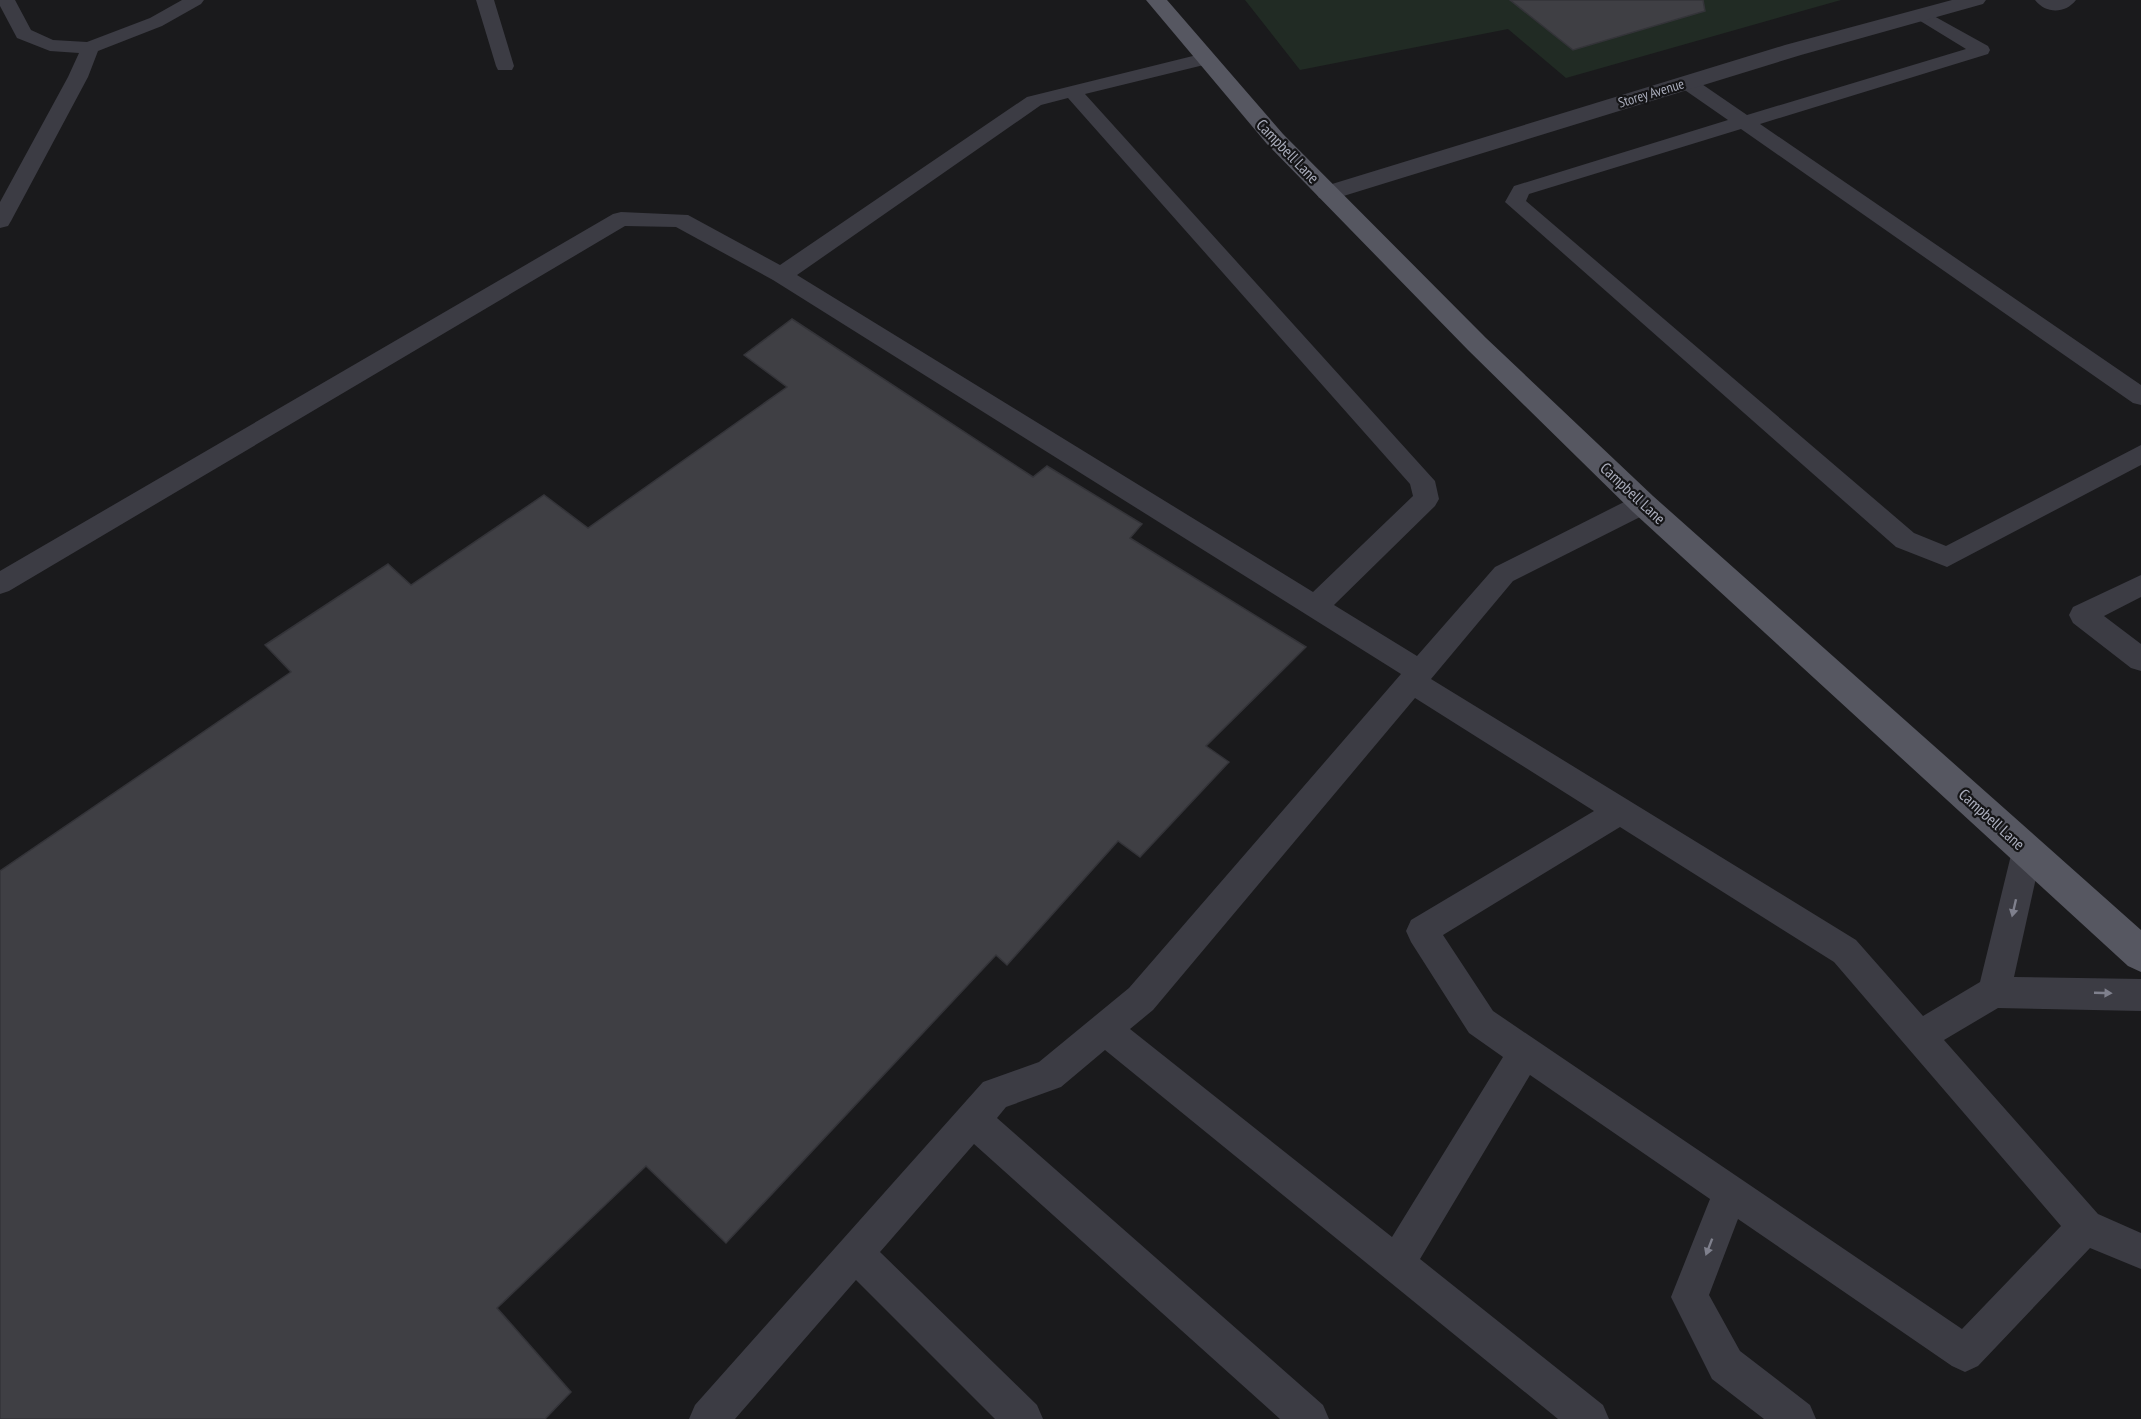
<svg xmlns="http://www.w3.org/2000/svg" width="2141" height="1419" viewBox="0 0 2141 1419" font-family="'PT Sans Narrow',sans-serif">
<rect width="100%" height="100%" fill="#1a1a1c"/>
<path fill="#212b24" d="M1245,0H1841L1566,78L1508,29L1300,70Z"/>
<path fill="#3f3f44" stroke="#343439" stroke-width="1.5" d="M1510,0H1703L1705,11L1573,50Z
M792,319L1033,477L1047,466L1142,524L1130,538L1306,647L1206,746L1229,762L1140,857L1118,841L1007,965L996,955L726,1243L646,1166L497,1308L571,1392L545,1419H0V871L291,672L265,645L388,564L411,585L544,495L588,528L787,387L744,355Z"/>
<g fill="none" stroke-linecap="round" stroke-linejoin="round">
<path fill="#3c3c44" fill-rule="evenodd" d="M0,0H15L31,30L53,40L87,42L150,18L182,0H204L201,4L162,26L98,51L88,77L11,221L8,226L0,228V202L68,77L79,53L50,51L17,38L0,6Z
M476,0H494L514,66L512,70H498L496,66Z
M2035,0H2076C2065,14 2046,14 2035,0Z
M1923,10L1988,46L1990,50L1988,54L1760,124L2141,385V405L2133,403L1741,129L1529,194L1526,201L1914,533L1946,546L2141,445V465L1947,567L1896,547L1505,202L1514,186L1728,120L1679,86L1676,82L1679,78H1693L1747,115L1966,49L1917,19L1914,15L1917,11Z
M1205,53L1212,55L1214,59L1212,63L1085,94L1435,481L1439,499L1435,506L1334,605L1417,656L1495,567L1634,497L1643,494L1652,497L1656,504L1652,511L1513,581L1431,679L1856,940L1923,1016L1980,982L2012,851L2016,841L2027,837L2038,841L2042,851L2014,977L2141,979V1011L1998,1008L1944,1040L2098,1214L2141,1233V1269L2090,1248L1978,1366L1965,1372L1952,1366L1738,1219L1709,1295L1740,1351L1810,1405L1816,1419H1764L1712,1379L1671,1297L1710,1199L1530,1075L1420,1259L1603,1405L1609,1419H1558L1105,1050L1061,1087L1006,1107L997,1118L1323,1405L1329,1419H1280L974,1144L880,1252L1037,1405L1043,1419H995L856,1280L735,1419H689L695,1405L983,1082L1039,1062L1129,988L1401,674L773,280L676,227L625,226L9,591L0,594V571L613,214L621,212L688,215L780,265L1027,97ZM1068,98L1410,484L1413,496L1313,592L797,275L1041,105ZM1415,698L1594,811L1411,920L1406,931L1411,942L1469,1033L1503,1057L1392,1237L1130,1029L1153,1010ZM1620,827L1834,962L2061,1226L1962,1329L1493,1011L1443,935Z
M2141,575V597L2104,616L2141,644V671L2131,668L2073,623L2069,615L2073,607Z"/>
<path fill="#3c3c44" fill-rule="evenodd" d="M1952,0H1986L1983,4L1801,55L1337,198L1328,200L1319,198L1316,193L1319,188L1785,45Z"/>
<path fill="#565761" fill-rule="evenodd" d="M1146,0H1167L1283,134L1486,338L1653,496L2141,930V972L2128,966L1633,512L1468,350L1267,144Z"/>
</g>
<defs><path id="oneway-solid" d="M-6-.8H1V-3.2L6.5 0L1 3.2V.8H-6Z" transform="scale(1.5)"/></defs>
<g fill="#7f808d">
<use href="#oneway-solid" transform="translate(2014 908) rotate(103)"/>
<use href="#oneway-solid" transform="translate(2103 993) rotate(2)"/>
<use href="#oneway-solid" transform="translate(1709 1247) rotate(111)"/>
</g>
<g text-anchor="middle" stroke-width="4.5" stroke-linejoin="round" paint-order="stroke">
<g font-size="14" fill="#abaebd" stroke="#151517">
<text transform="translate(1651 93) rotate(-17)" y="5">Storey Avenue</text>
</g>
<g font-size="16" fill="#abaebd" stroke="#151517">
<text transform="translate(1288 151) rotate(46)" y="6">Campbell Lane</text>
<text transform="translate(1633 493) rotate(43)" y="6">Campbell Lane</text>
<text transform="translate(1992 819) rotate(42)" y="6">Campbell Lane</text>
</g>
</g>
</svg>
